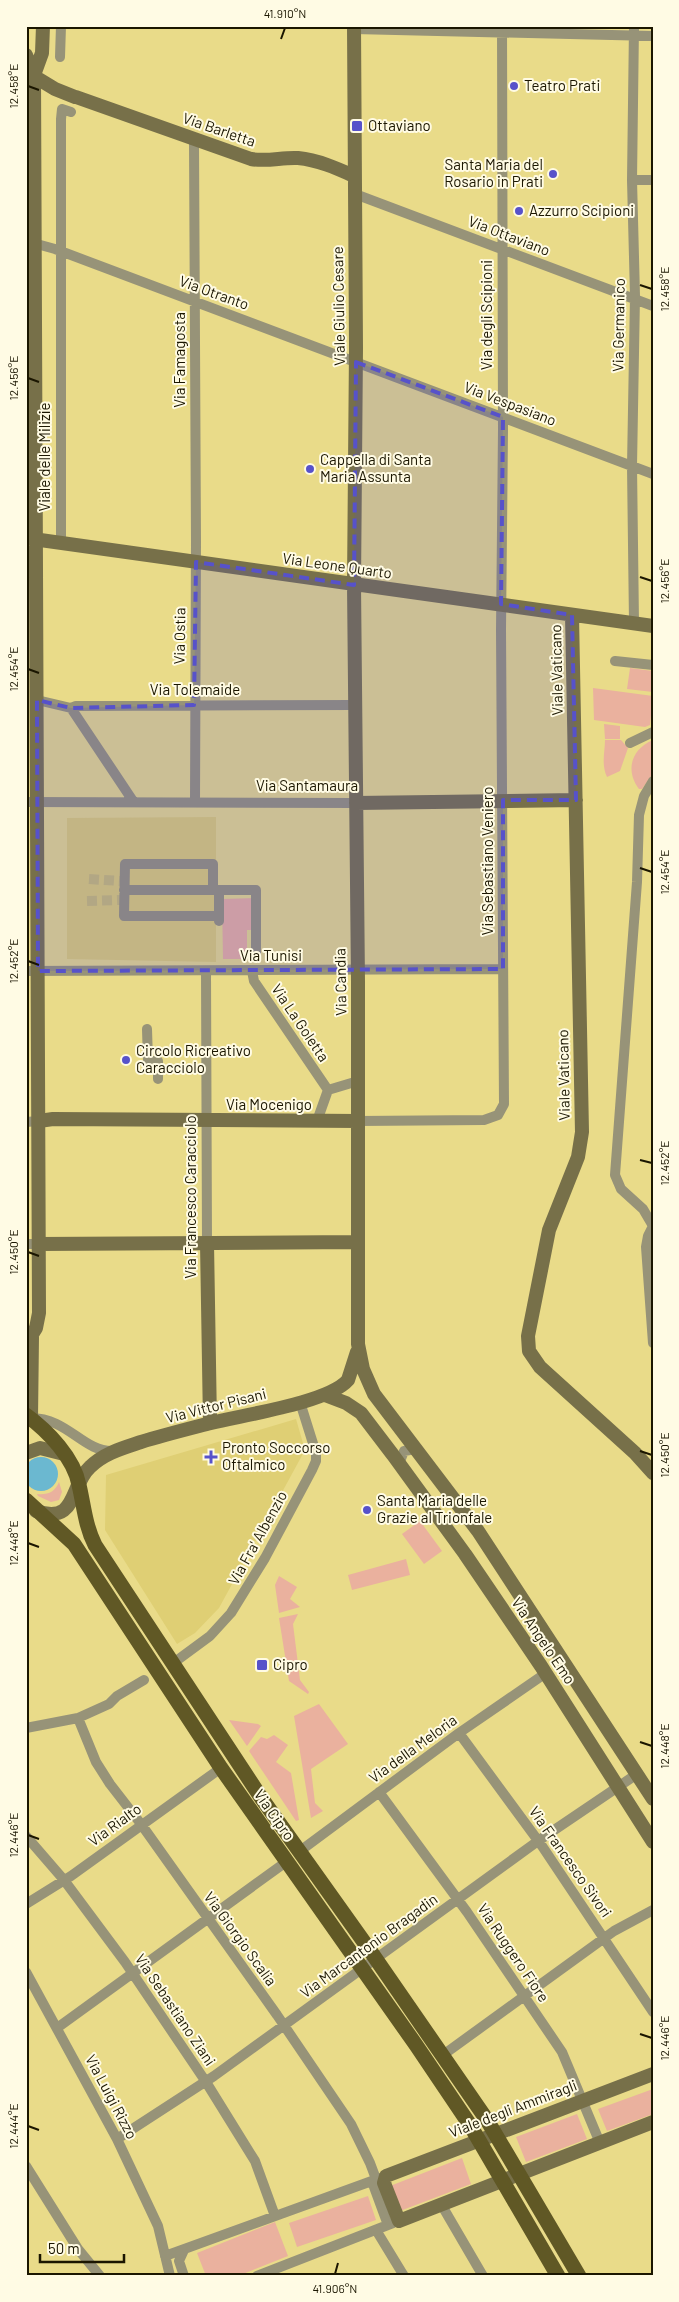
<svg xmlns="http://www.w3.org/2000/svg" width="679" height="2302" viewBox="0 0 679 2302" font-family="Barlow,sans-serif">
<rect width="100%" height="100%" fill="#e9db89"/>
<path fill="#dfcf74" d="M216,817V962L67,959V818Z
M296,1419L305,1450L219,1608L195,1633L177,1644L105,1530L106,1475Z"/>
<path fill="#eab19e" d="M630,668L653,671V692L627,689Z
M593,688L653,696L650,725L645,727L594,720Z
M604,724L620,726V739H605Z
M605,740H621L628,748L620,771L607,777C601,765 605,751 605,740Z
M653,740V773L642,789H639C625,771 631,749 653,740Z
M256,898V930H247V959H223L222,899Z
M59,1482L62,1492L59,1500L51,1502L38,1496L37,1494C48,1495 55,1492 59,1482Z
M420,1521L442,1551L424,1564L402,1534Z
M406,1559L410,1575L352,1590L348,1575Z
M279,1576L297,1587L290,1599L300,1607L279,1613L275,1585Z
M298,1614L293,1624L300,1680L309,1692L308,1694L289,1681L279,1618Z
M319,1704L348,1744L311,1769L315,1803L323,1811L311,1818L294,1716Z
M229,1720L258,1724L261,1726L247,1746Z
M274,1735L288,1745L276,1762L291,1773L299,1820L296,1821L249,1751L261,1737L267,1739Z
M653,2089V2114L607,2131L598,2109Z
M577,2114L587,2139L526,2162L516,2137Z
M462,2158L471,2184L400,2211L390,2186Z
M368,2196L376,2220L297,2247L289,2223Z
M275,2222L288,2256L238,2276H206L197,2253Z"/>
<path fill="#6bb8d0" d="M24 1474a17 17 0 1 1 34 0a17 17 0 1 1-34 0Z"/>
<g fill="none" stroke-linecap="round" stroke-linejoin="round">
<path stroke="#cabd74" stroke-width="10" stroke-dasharray="10 5" stroke-linecap="butt" d="M89,879L120,881
M87,901L120,900"/>
<path stroke="#979378" stroke-width="10" d="M354,29L653,36
M60,57L61,26
M194,143L196,541L195,801
M632,180H653
M355,194L653,306
M26,241L55,249L653,474
M61,543V119L62,109L71,112
M634,623L632,466L635,296L632,180L634,26
M615,661L653,665
M37,700L71,708L76,706L355,705
M71,708L133,801
M630,743L653,732
M653,781L644,796L639,815L637,882L615,1175L621,1189L643,1209L653,1226
M26,802L356,803
M124,890H256V953
M213,890V864H125L124,916H219
M219,921V890
M26,971L503,969
M206,971L207,1243
M252,971L254,981L328,1090
M147,1029L148,1061H158V1079
M328,1090L358,1081
M317,1121L328,1090
M358,1121L484,1120L498,1115L504,1104L501,630L503,430L502,26
M26,1122L39,1121
M653,1226L648,1236L646,1247L653,1343
M26,1244H39
M31,1418C68,1418 83,1452 113,1451
M399,1464L404,1451L416,1449
M172,1664L210,1636L231,1613L265,1558L312,1470L316,1461V1453L300,1402
M78,1718L96,1762L110,1784L141,1824L277,2015L351,2124L370,2163L376,2179L374,2187L388,2225
M26,1728L78,1718L109,1704L117,1696L144,1680
M459,1733L542,1846L653,2012
M379,1792L467,1912L562,2052L600,2143
M26,1836L64,1880L125,1962L206,2082L255,2161L275,2216
M300,1851L459,1733L546,1673
M26,1904L71,1876L221,1768
M26,1972L117,2139L158,2226L170,2276
M57,2028L286,1862
M443,2055L614,1931L653,1910
M117,2139L214,2076L538,1841L637,1774
M26,2166L78,2249L100,2276
M441,2204L483,2276
M376,2230L404,2276
M184,2250L179,2261L184,2276
M165,2256L380,2178
M257,2276L393,2223"/>
<path stroke="#777049" stroke-width="14" d="M354,26L356,348L354,585L358,981V1344L363,1369L374,1394L478,1531L653,1799
M26,55L34,75
M27,72L55,89L75,97
M76,97L251,159C268,162 282,157 298,158C318,160 336,168 354,176
M26,538L653,626
M572,615L582,1132L578,1157L549,1230L528,1336L529,1351L540,1367L635,1453L653,1473
M356,803L576,800
M39,1121L53,1119L358,1121
M207,1243L210,1423
M39,1244L357,1242
M26,1344L36,1328L39,1313L34,75L42,53L43,26
M325,1395L346,1403L361,1413L393,1455L465,1554L541,1666L653,1842
M31,1418L32,1337
M26,1453L40,1448L64,1454
M36,1511C78,1525 69,1486 90,1467C104,1453 123,1448 141,1442C164,1435 188,1429 211,1423C242,1415 328,1403 348,1380L357,1352
M653,2074L386,2176L384,2183L399,2221L653,2122"/>
<path stroke="#605825" stroke-width="15" d="M26,1415C48,1431 74,1458 79,1485C84,1506 85,1525 95,1545L260,1796L369,1949L487,2120L579,2276
M26,1500L74,1544L221,1768L416,2045L470,2125L558,2276"/>
</g>
<path fill="#5752ca" fill-opacity="0.2" stroke="#5752ca" stroke-width="4" stroke-dasharray="10 6" stroke-linejoin="round" d="M356,362L503,417L501,604L572,615L576,800H503V969L38,971L37,700L71,708L194,705L196,562L354,585Z"/>
<path fill="none" stroke="#1b1600" stroke-width="2" d="M281,39L285,28M28,86L39,90M640,285L652,289M28,378L39,382M640,577L652,581M28,669L39,673M640,868L652,872M28,961L39,965M640,1160L652,1163M28,1252L39,1256M640,1451L652,1455M28,1543L39,1547M640,1742L652,1746M28,1835L39,1839M640,2034L652,2038M28,2126L39,2130M335,2274L338,2263"/>
<g fill="#5752ca" stroke="#fffbe4" stroke-width="2">
<circle cx="514" cy="86" r="5"/>
<rect x="351" y="120" width="12" height="12" rx="2.5"/>
<circle cx="553" cy="174" r="5"/>
<circle cx="519" cy="211" r="5"/>
<circle cx="310" cy="469" r="5"/>
<circle cx="126" cy="1060" r="5"/>
<path d="M208.5 1449.5h5v5h5v5h-5v5h-5v-5h-5v-5h5z"/>
<circle cx="367" cy="1510" r="5"/>
<rect x="256" y="1659" width="12" height="12" rx="2.5"/>
</g>
<g text-anchor="middle" stroke-width="4" stroke-linejoin="round" paint-order="stroke">
<g font-size="15" fill="#1b1600" stroke="#fffbe4" text-anchor="start">
<text x="524" y="91">Teatro Prati</text>
<text x="368" y="131">Ottaviano</text>
<text x="543" y="170" text-anchor="end">Santa Maria del<tspan x="543" dy="17">Rosario in Prati</tspan></text>
<text x="529" y="216">Azzurro Scipioni</text>
<text x="320" y="465">Cappella di Santa<tspan x="320" dy="17">Maria Assunta</tspan></text>
<text x="136" y="1056">Circolo Ricreativo<tspan x="136" dy="17">Caracciolo</tspan></text>
<text x="222" y="1453">Pronto Soccorso<tspan x="222" dy="17">Oftalmico</tspan></text>
<text x="377" y="1506">Santa Maria delle<tspan x="377" dy="17">Grazie al Trionfale</tspan></text>
<text x="273" y="1670">Cipro</text>
</g>
<g font-size="15" fill="#1b1600" stroke="#fffbe4">
<text transform="translate(219 130) rotate(19)" y="5">Via Barletta</text>
<text transform="translate(509 236) rotate(21)" y="5">Via Ottaviano</text>
<text transform="translate(214 293) rotate(20)" y="5">Via Otranto</text>
<text transform="translate(339 306) rotate(-91)" y="5">Viale Giulio Cesare</text>
<text transform="translate(487 315) rotate(-90)" y="5">Via degli Scipioni</text>
<text transform="translate(619 325) rotate(-89)" y="5">Via Germanico</text>
<text transform="translate(180 360) rotate(-90)" y="5">Via Famagosta</text>
<text transform="translate(510 404) rotate(21)" y="5">Via Vespasiano</text>
<text transform="translate(45 457) rotate(-90)" y="5">Viale delle Milizie</text>
<text transform="translate(337 566) rotate(8)" y="5">Via Leone Quarto</text>
<text transform="translate(180 636) rotate(-89)" y="5">Via Ostia</text>
<text transform="translate(557 670) rotate(-91)" y="5">Viale Vaticano</text>
<text x="195" y="695">Via Tolemaide</text>
<text x="307" y="791">Via Santamaura</text>
<text transform="translate(488 861) rotate(-90)" y="5">Via Sebastiano Veniero</text>
<text x="271" y="961">Via Tunisi</text>
<text transform="translate(341 982) rotate(-91)" y="5">Via Candia</text>
<text transform="translate(300 1023) rotate(56)" y="5">Via La Goletta</text>
<text transform="translate(564 1075) rotate(-91)" y="5">Viale Vaticano</text>
<text x="269" y="1110">Via Mocenigo</text>
<text transform="translate(191 1197) rotate(-90)" y="5">Via Francesco Caracciolo</text>
<text transform="translate(216 1406) rotate(-14)" y="5">Via Vittor Pisani</text>
<text transform="translate(258 1538) rotate(-61)" y="5">Via Fra' Albenzio</text>
<text transform="translate(543 1641) rotate(56)" y="5">Via Angelo Emo</text>
<text transform="translate(413 1749) rotate(-36)" y="5">Via della Meloria</text>
<text transform="translate(274 1815) rotate(55)" y="5">Via Cipro</text>
<text transform="translate(115 1825) rotate(-36)" y="5">Via Rialto</text>
<text transform="translate(570 1862) rotate(55)" y="5">Via Francesco Sivori</text>
<text transform="translate(240 1939) rotate(54)" y="5">Via Giorgio Scalia</text>
<text transform="translate(369 1946) rotate(-36)" y="5">Via Marcantonio Bragadin</text>
<text transform="translate(513 1953) rotate(56)" y="5">Via Ruggero Fiore</text>
<text transform="translate(175 2010) rotate(56)" y="5">Via Sebastiano Ziani</text>
<text transform="translate(111 2097) rotate(62)" y="5">Via Luigi Rizzo</text>
<text transform="translate(513 2109) rotate(-21)" y="5">Viale degli Ammiragli</text>
</g>
</g>
<rect width="679" height="2302" fill="none" stroke="#fffbe4" stroke-width="55"/>
<path d="M40 2254v8h84v-8" fill="none" stroke="#1b1600" stroke-width="2.5"/>
<text x="48" y="2254" font-size="15" fill="#1b1600" stroke="#fffbe4" stroke-width="4" paint-order="stroke">50 m</text>
<rect x="28" y="28" width="624" height="2246" fill="none" stroke="#1b1600" stroke-width="2"/>
<g font-size="12" text-anchor="middle" fill="#1b1600">
<text x="285" y="18">41.910°N</text>
<text transform="translate(14 86) rotate(-90)" y="4">12.458°E</text>
<text transform="translate(665 289) rotate(-90)" y="4">12.458°E</text>
<text transform="translate(14 378) rotate(-90)" y="4">12.456°E</text>
<text transform="translate(665 581) rotate(-90)" y="4">12.456°E</text>
<text transform="translate(14 669) rotate(-90)" y="4">12.454°E</text>
<text transform="translate(665 872) rotate(-90)" y="4">12.454°E</text>
<text transform="translate(14 961) rotate(-90)" y="4">12.452°E</text>
<text transform="translate(665 1163) rotate(-90)" y="4">12.452°E</text>
<text transform="translate(14 1252) rotate(-90)" y="4">12.450°E</text>
<text transform="translate(665 1455) rotate(-90)" y="4">12.450°E</text>
<text transform="translate(14 1543) rotate(-90)" y="4">12.448°E</text>
<text transform="translate(665 1746) rotate(-90)" y="4">12.448°E</text>
<text transform="translate(14 1835) rotate(-90)" y="4">12.446°E</text>
<text transform="translate(665 2038) rotate(-90)" y="4">12.446°E</text>
<text transform="translate(14 2126) rotate(-90)" y="4">12.444°E</text>
<text x="335" y="2293">41.906°N</text>
</g>
</svg>
